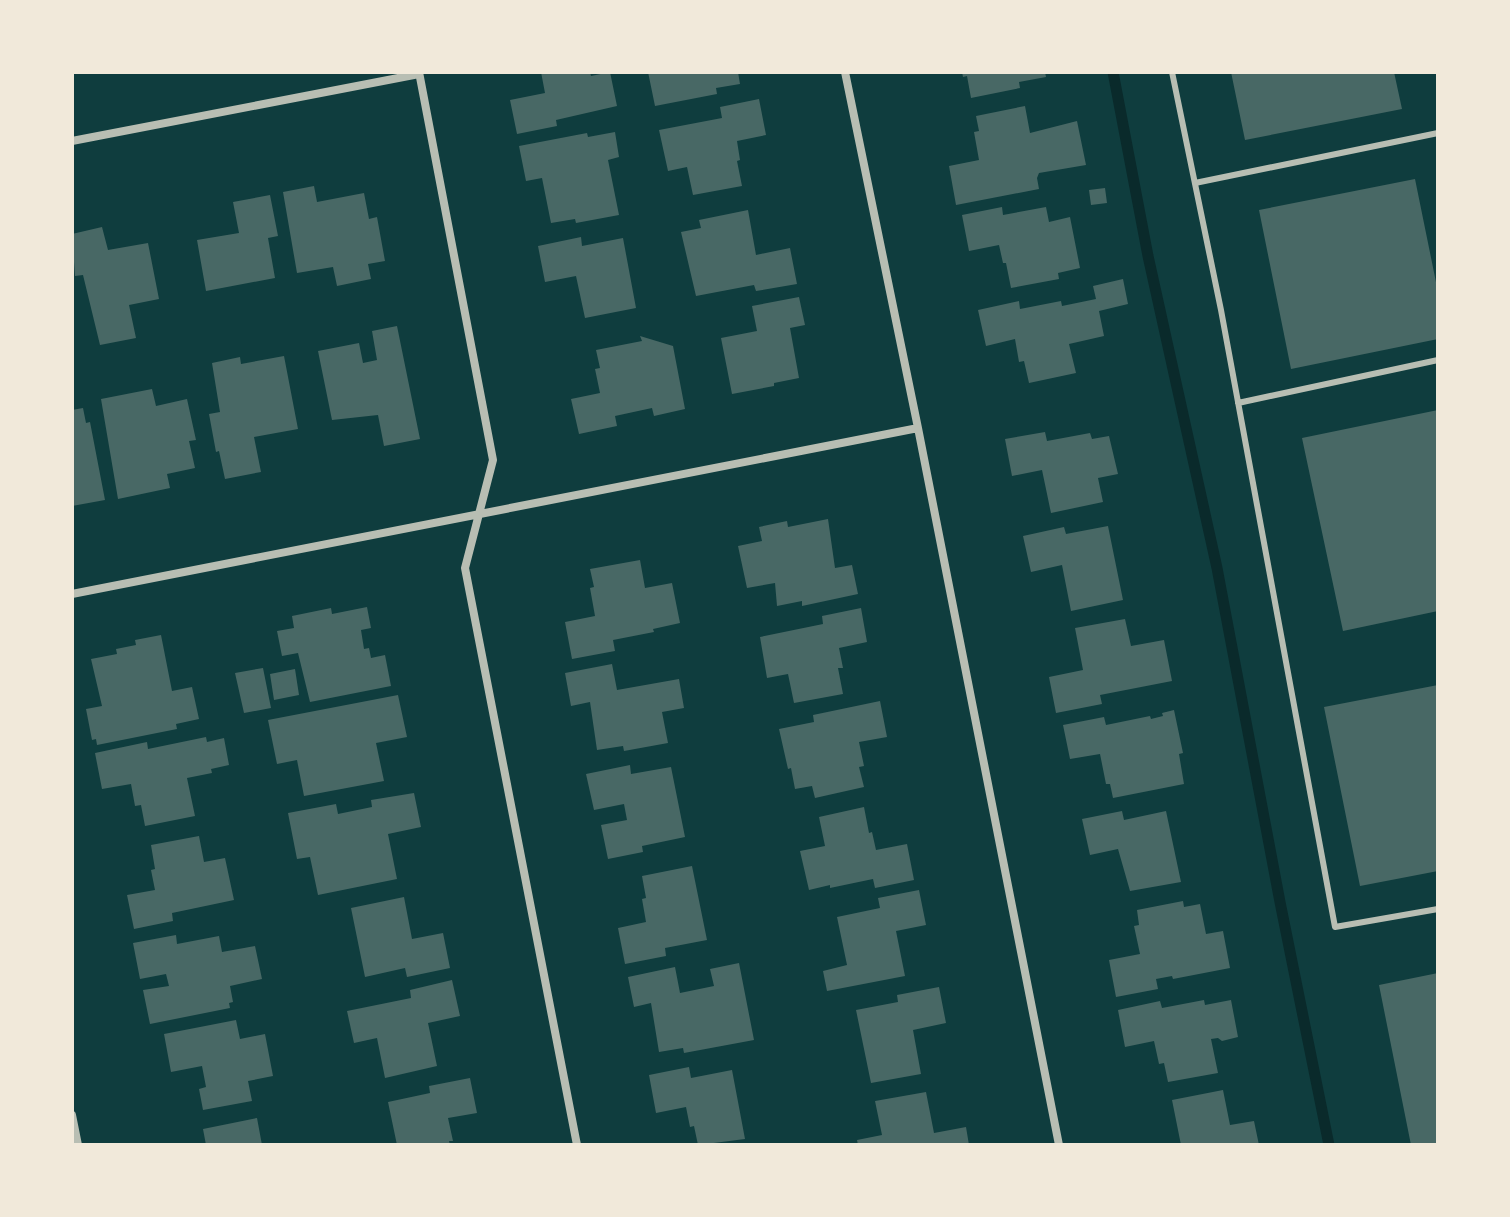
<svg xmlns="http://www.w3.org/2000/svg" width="1510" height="1217" viewBox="0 0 1510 1217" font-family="'Crimson Pro',serif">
<rect width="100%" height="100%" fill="#0f3d3e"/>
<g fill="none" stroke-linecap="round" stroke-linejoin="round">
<path stroke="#0a2a2b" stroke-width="11" d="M1113,72L1148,256L1217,568L1280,902L1329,1145"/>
</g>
<path fill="#486865" d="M541,72H590L591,76L610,72L617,106L556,120L557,126L517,134L510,100L545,93Z
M648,72H738L740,84L716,88L717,94L655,106Z
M962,72H1045L1046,77L1019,82L1020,88L971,98L967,76L963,77Z
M1231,72H1394L1402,109L1245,140Z
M759,99L766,135L737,141L740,160L737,161L742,186L693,195L687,167L668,171L659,130L722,118L720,107Z
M1025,106L1030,133L1077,121L1086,165L1039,173L1037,178L1039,189L956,205L949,166L979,160L974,132L979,131L976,116Z
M615,132L619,157L608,160L619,215L576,223L575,219L551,223L542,178L526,181L519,146L587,133L588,137Z
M1415,179L1438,292V339L1291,369L1259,210Z
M314,186L317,202L364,193L369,219L377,217L385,261L368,264L371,279L337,286L333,267L297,273L283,192Z
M1105,188L1107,203L1091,205L1089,190Z
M270,195L278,236L268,238L275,278L206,291L197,240L239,233L233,202Z
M1002,207L1003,215L1046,207L1049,222L1070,217L1080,268L1058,273L1059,279L1011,288L1006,263H1003L999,245L969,251L962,215Z
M748,210L756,255L790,248L797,284L756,291L754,285L696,296L681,232L701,228L699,220Z
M102,227L108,250L148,243L159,299L129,305L136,338L100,345L83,275L75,276L72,234Z
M581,237L582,246L623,238L636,308L585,318L576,276L545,282L538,246Z
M1123,279L1128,304L1099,311L1104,336L1069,344L1076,373L1029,383L1024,361L1019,362L1015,339L986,346L978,310L1019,301L1020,309L1061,301L1062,306L1096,299L1093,286Z
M799,297L805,325L790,328L799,378L774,383V386L732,394L721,338L757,331L752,306Z
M397,326L420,439L384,446L378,415L332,420L318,351L359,343L363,363L377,360L372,331Z
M640,336L673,346L685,409L654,416L652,408L615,416L617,426L579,434L571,399L600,393L595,369L600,368L596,350L642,341Z
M284,356L298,429L254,437L261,472L225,479L219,451L216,452L209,414L220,412L212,363L240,357L241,364Z
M152,389L156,406L187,399L196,440L189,441L195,468L167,474L170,488L118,499L101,399Z
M83,408L86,423L90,422L105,500L72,506V410Z
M1438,410V611L1343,631L1302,438Z
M1045,432L1047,441L1090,433L1092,439L1109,436L1118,474L1098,478L1103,502L1051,513L1042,470L1012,476L1005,439Z
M828,519L835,568L852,565L858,594L802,606V601L777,606L775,583L747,588L738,546L762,541L759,527L787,521L788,527Z
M1108,526L1123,600L1071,611L1062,565L1031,572L1023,536L1064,527L1066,534Z
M640,560L645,588L672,583L680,623L653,629L654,632L613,640L615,651L572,659L565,622L595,616L590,588L594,587L590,569Z
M367,607L371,628L361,630L364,649L369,648L371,658L385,655L391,686L310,702L298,653L282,656L277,631L294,628L292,616L331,608L332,614Z
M861,608L867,642L839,648L843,668H838L843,694L794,703L788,674L767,678L760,637L823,624L822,616Z
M1125,619L1131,646L1164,640L1172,681L1100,695L1102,704L1056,713L1049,677L1083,670L1075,628Z
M161,635L172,691L192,687L199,719L176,724L177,729L97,745L96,739L92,740L86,709L102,706L91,659L117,654L116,649L136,645L135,640Z
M612,664L617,690L679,679L684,708L662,712L668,743L624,751L623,746L597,750L590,702L571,706L565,673Z
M263,668L271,708L244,713L235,673Z
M295,669L299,695L274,700L270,674Z
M1438,685V871L1360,886L1324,707Z
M398,695L407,737L376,743L384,781L304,796L297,760L277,764L268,720Z
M880,701L887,737L859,742L864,766L859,767L864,787L815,798L812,786L795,789L791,768L788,769L779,729L814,722L813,715Z
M1174,710L1183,753L1179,754L1184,784L1113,798L1110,784H1106L1100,754L1070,759L1063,725L1104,717L1106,725L1150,716L1151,719L1163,716L1162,713Z
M206,737L207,742L224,738L229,765L211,769L212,773L187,778L195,816L145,826L141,805L135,806L131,784L102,789L95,753L147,742L148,749Z
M630,765L631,774L671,767L685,837L642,846L643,852L608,859L601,825L627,820L624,804L594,810L586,774Z
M414,793L421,827L388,834L397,879L318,895L310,857L297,859L288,813L336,804L338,814L372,807L371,800Z
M864,807L869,833L872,832L876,850L907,844L914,880L875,888L873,879L830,888V885L809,890L800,851L825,846L819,817Z
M1122,811L1124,820L1166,811L1181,882L1130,891L1118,849L1090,855L1082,819Z
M199,836L204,862L225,858L234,900L172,913L173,921L134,929L127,895L155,890L151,870L155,869L151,845Z
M692,866L707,940L665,948L666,956L625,964L618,928L646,922L642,899L646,898L642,876Z
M919,890L926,925L896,931L905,976L827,991L823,971L847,965L837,917L880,908L878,898Z
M404,897L412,939L443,933L450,968L407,977L405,968L365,977L351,908Z
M1183,901L1184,907L1200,904L1206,934L1223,931L1230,968L1173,979L1172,976L1156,979L1158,989L1116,997L1109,960L1140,954L1134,926L1139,925L1137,910Z
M176,935L177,944L219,936L222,952L255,946L262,979L230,986L233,1002L229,1003L230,1008L150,1024L143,990L169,986L166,974L140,979L133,943Z
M739,963L754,1040L684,1053L683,1048L659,1052L651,1003L634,1007L628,977L675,967L680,993L714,986L710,969Z
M1438,973V1145H1411L1379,985Z
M452,980L460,1016L428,1023L437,1066L385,1078L377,1038L354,1043L347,1011L411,998L410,990Z
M939,987L946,1023L913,1030L921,1074L871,1083L856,1010L898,1002L897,995Z
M1204,1000L1205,1005L1231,1000L1238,1037L1222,1041L1218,1038L1211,1039L1218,1073L1168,1082L1164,1063L1159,1064L1154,1041L1125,1047L1118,1010L1160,1001L1162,1008Z
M236,1020L240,1039L265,1034L273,1076L248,1081L252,1101L203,1110L199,1089L206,1087L202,1066L171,1072L164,1034Z
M689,1067L691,1078L732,1070L745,1139L698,1145L694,1126L690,1127L686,1107L656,1113L649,1075Z
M470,1078L477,1113L448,1118L453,1141H449L450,1145H397L388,1102L430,1093L429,1086Z
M1223,1090L1230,1125L1254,1121L1259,1145H1181L1172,1100Z
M926,1092L934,1133L966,1127L969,1145H858L857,1140L882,1135L875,1101Z
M257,1118L262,1145H206L203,1129Z"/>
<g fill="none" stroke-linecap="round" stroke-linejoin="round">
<path stroke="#b8beb3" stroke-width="6" d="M1172,72L1221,310L1335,927L1438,909
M1195,183L1438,133
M1238,403L1438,360"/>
<path stroke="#b8beb3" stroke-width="8" d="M419,72L493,460L465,568L577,1145
M845,72L918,428L1059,1145
M72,141L419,74
M72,594L918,428
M72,1115L78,1145"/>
</g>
<rect width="1510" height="1217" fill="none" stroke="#f1e9da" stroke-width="148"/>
</svg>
